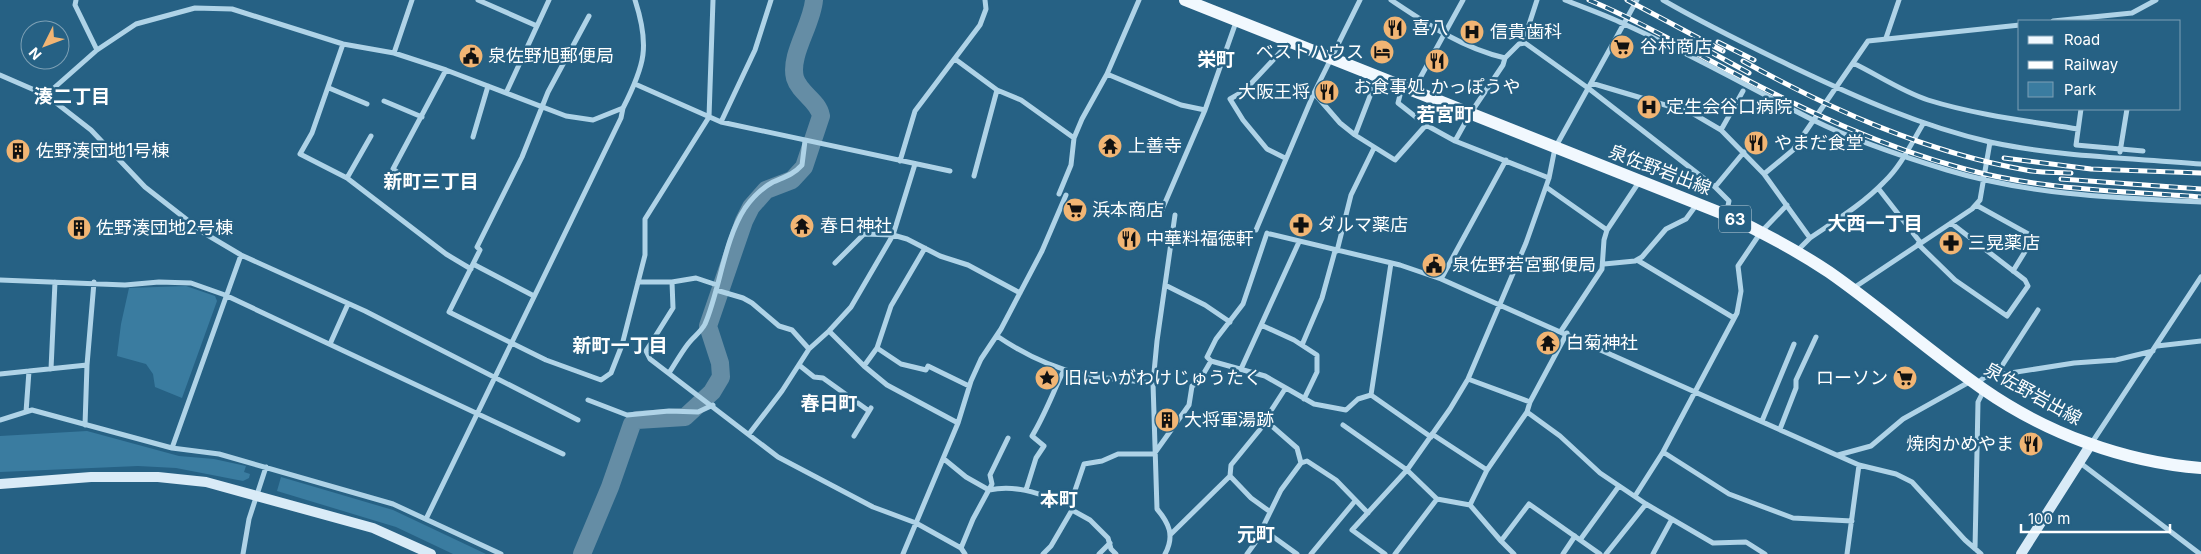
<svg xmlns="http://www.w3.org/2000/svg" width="2201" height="554" viewBox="0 0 2201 554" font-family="Inter,'Noto Sans JP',sans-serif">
<rect width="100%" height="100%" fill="#266184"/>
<path fill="#3a7ca0" d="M186,286L215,296L217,301L182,398L155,387L153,374L146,364L117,356L121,324L129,288Z
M87,431L179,456L214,459L246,466L244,472L250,474L249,478L243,481L176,468L138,466L0,472V436Z
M281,477L393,510L486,554H453L396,527L277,491Z"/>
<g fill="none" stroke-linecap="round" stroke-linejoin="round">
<path stroke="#658da5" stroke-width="18" d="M582,554L610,487L632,424L637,420L685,417L712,392L721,377L720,363L708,326L744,221L751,207L766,190L792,180L804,167L821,116C818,100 800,94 795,78C789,55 812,25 814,0"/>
<path stroke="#afd3e7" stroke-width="5" d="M76,0L75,5L97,50
M478,0L537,26
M1391,0C1427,24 1462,48 1505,58L1519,44L1525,43L1588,88L1715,187L1729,201L1726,215
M1565,0C1585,8 1605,15 1624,24C1689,53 1750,88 1813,120C1853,140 1904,157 1947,170C2030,195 2115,198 2201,202
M1663,0C1706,25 1750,46 1795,68C1858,98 1921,126 1990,142C2059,157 2131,158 2201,164
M589,16L548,92L522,157L477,247L480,250L449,312L546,360L601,380L611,373L622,345L645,255V219L709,117L713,0
M2053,21L2132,13L2156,0
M1886,38L1899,0
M1523,43L1537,0
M343,44L312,133L300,154L347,178L446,254L471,269
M394,53L412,0
M955,59L997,90L1021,100L1074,138
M1853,63C1878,75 1901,91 1928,100C1976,115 2028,121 2078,129
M1107,74L1181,105L1205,110
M0,75L46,95L91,130L145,187L204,233L241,255L365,311L578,420
M1591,83L1692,113L1721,130L1764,174L1810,238L1797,251
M635,84L721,122L950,171
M1402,87L1398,103L1426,125L1455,141L1549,178
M329,88L367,104
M1414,89L1463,0
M506,93L549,0
M1314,93L1340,123L1355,135L1395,160L1426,125
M46,95L97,50L136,24L195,8L232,9L343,44L394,53L446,70L566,116L593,120L623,108C645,65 650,46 635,0
M384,101L422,117
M2081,109L2076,145L2143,151
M721,122L755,50L771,0
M1721,130L1743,91
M1355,135L1377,78
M473,137L488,86
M1455,141L1470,114L1503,65L1505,58
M2120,152L2127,109
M1285,158L1267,149L1243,120L1230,99L1244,91L1289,43
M900,161L915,111L980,25L986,9L985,0
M1764,174L1793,150L1868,41L2020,25
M974,176L997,90
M347,178L371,136
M417,186L393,169L446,70
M1546,187L1607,230
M1715,187L1744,152
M1878,188L1920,242
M1059,194L1071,165L1074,138L1082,119L1107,74L1139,0
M1976,205L2034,237L2013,271
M1161,212L1205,110L1236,22
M1256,230L1314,93L1360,0
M1270,234L1400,265L1441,279L1859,465L1896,474L1912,482L1965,540L1981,554
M1810,238C1835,221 1863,204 1884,182C1901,166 1911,144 1923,124
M1918,244L1955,280L2007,316L2028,286L2025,280L1951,223
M1337,251L1351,195L1374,148
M1637,260L1734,318
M835,263L864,234L893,235L907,239L940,256L968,265L1020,293
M1391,263L1371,395L1431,437
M473,264L534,296
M1604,264L1635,261L1642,257L1666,229L1686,219L1697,204
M1441,279L1506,160
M0,280L125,285L159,282L191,283L225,295L563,454
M638,282H672L696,278L717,285
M672,282L673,308L646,351L650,359L778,457L873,507L916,523L961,548L965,554
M1165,285L1205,305L1230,322
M1852,289L1972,209L1980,200L1990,142
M716,290L743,298L752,303L779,326L792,330L809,349
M1261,325L1294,340L1317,355V372L1304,399
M829,331L864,366L877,348L891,306L925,248
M1561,331L1602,269L1604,240L1607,230L1639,182
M997,336C1022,353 1050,367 1080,374C1104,379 1129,380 1153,383
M330,344L348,304
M1302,345L1322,298L1335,251
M2157,346L2201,341
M877,348L901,364L926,370L928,366L969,386
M1211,361L1207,357L1216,339L1243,304L1267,233
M799,365L814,377L823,378L869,411
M864,366L887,385L958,423
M51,369L55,282
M1241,369L1299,242
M669,373C675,364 681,353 688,344C693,337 701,332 705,324C720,289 724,240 745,208C752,198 762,188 773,182C784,177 793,175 802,165L805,141
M0,374L87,365
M1996,375L2038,310
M1468,379L1530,402
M1976,384L1985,377L2074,363L2116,360L2153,351
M588,400L627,415L669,411L698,412L713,405
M26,412L29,371
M1527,412L1530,402L1567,333
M0,420L32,410L172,448L219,454L393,504L501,554
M1762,421L1794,344
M85,425L87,365L94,282
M1343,425L1407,470L1437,499L1470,505L1501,541
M1780,429L1796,388V380L1816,337
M749,434L782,391L809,349L829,331L851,307L893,235L915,164
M1432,434L1487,470L1470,505
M854,436L871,408
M2091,444L2201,277
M172,448L241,255
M1663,452L1729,494L1793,518L1852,521
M1838,455L1871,446L1903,419L1971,381
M944,459L966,477L989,490C1019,484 1042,495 1070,505
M2079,462L2200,554
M1301,463L1307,461L1336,480L1368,513
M1487,470L1527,412L1560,436L1600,473L1646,504L1713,543L1746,542L1765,554
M1230,476L1251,498L1269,511
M1026,490L1036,458L1044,446L1032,436C1045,415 1053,392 1064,370
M1635,496L1663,452L1737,313L1741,291L1738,266L1761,232L1787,205
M426,519L621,118L623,108
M1261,528L1297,554
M1170,535L1230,476L1231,465L1262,427L1265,420
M1580,540L1619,486
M961,548L973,519L992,484L990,475L1008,438
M1975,549L1978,402L1984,390
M243,554L249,519L266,467
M903,554L958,423L971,381L981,359L1001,329L1042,251L1066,195
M1043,554L1051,546L1072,510
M1099,554L1110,543
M1116,554L1111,549L1108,538L1090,520L1072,510L1070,505L1084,464L1102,461L1118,454H1154L1189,405L1192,386L1198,383L1211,361L1265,376L1314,404L1346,410L1358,399L1371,395
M1165,554C1175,536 1169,523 1157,509L1153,383L1157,341L1175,215
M1247,554L1255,543L1281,490L1301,463L1297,448L1265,420L1285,389
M1311,554L1355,501
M1385,554L1352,530L1407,470L1450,409L1468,379L1526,243L1549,178L1555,148L1637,0
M1395,554L1437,499
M1514,554L1501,541L1529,504L1600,554
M1563,554L1575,536
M1606,554L1646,504
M1653,554L1672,519
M1847,554L1859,465"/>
<path stroke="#d9ebf7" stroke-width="10" d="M0,484L91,477H158L206,482L373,528L431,554
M2021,554L2091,444"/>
<path stroke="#f1f8fe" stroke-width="12" d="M1185,0L1726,215C1762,232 1796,250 1829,272C1882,309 1930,352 1983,389C2046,433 2124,462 2201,468"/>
<defs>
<path id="rail" d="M1589,0C1637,20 1682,46 1728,70C1804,110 1882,147 1965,169C2042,190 2122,191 2201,197
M1627,0L1723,51
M1718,42L1754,60
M1709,51L1749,73
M1743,61C1832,110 1925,152 2026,170C2041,173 2056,172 2071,173
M2004,158L2091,169L2201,173
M2061,179L2201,189"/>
</defs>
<use href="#rail" stroke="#fff" stroke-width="5"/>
<use href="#rail" stroke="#266184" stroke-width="3" stroke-dasharray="9" stroke-linecap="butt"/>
</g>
<defs>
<symbol id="restaurant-disc" viewBox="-11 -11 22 22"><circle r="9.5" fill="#f1b574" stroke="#266184"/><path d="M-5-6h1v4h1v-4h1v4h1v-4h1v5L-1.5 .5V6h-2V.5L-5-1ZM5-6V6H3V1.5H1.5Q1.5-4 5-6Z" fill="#111"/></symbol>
<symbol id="hospital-disc" viewBox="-11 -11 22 22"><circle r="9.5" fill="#f1b574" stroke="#266184"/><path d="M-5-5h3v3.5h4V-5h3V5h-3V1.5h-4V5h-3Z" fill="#111"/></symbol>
<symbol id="supermarket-disc" viewBox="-11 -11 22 22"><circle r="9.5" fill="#f1b574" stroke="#266184"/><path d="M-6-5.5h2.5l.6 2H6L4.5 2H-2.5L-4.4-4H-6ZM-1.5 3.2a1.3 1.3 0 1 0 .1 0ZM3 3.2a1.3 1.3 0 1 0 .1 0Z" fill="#111"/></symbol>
<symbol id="hotel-disc" viewBox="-11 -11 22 22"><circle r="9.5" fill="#f1b574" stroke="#266184"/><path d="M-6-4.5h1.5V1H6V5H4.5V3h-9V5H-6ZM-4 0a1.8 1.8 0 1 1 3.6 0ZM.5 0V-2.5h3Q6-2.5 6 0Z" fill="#111"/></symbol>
<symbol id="civic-disc" viewBox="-11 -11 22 22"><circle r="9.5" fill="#f1b574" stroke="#266184"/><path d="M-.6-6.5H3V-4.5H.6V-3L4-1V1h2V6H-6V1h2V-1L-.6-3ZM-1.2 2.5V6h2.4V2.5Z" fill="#111"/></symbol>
<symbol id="temple-disc" viewBox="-11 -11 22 22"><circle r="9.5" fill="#f1b574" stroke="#266184"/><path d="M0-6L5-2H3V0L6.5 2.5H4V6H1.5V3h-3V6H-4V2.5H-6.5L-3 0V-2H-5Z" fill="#111"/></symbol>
<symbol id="building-disc" viewBox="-11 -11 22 22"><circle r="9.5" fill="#f1b574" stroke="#266184"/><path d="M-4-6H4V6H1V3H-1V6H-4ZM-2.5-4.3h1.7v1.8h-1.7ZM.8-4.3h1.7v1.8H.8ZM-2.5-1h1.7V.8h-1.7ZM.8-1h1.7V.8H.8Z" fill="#111"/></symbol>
<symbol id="pharmacy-disc" viewBox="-11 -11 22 22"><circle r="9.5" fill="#f1b574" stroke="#266184"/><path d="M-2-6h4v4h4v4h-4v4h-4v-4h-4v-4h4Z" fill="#111"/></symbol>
<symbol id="sight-disc" viewBox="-11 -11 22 22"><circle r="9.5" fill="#f1b574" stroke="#266184"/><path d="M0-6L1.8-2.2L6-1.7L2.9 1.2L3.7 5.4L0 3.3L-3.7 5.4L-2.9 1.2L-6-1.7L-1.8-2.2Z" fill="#111"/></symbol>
</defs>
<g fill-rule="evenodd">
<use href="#restaurant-disc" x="1381" y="14" width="28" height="28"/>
<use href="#hospital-disc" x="1458" y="18" width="28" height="28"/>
<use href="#supermarket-disc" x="1608" y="33" width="28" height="28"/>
<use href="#hotel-disc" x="1368" y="38" width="28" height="28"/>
<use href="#civic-disc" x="457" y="42" width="28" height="28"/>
<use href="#restaurant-disc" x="1423" y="47" width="28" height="28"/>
<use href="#restaurant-disc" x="1313" y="78" width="28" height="28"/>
<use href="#hospital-disc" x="1635" y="93" width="28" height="28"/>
<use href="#restaurant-disc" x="1742" y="129" width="28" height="28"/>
<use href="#temple-disc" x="1096" y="132" width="28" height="28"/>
<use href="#building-disc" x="4" y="137" width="28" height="28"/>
<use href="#supermarket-disc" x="1061" y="196" width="28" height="28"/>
<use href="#pharmacy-disc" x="1287" y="211" width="28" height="28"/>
<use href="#temple-disc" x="788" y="212" width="28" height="28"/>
<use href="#building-disc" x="65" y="214" width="28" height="28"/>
<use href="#restaurant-disc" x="1115" y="225" width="28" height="28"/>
<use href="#pharmacy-disc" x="1937" y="229" width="28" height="28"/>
<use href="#civic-disc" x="1420" y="251" width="28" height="28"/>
<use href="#temple-disc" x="1534" y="329" width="28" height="28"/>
<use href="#sight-disc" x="1033" y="364" width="28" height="28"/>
<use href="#supermarket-disc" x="1891" y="364" width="28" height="28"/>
<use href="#building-disc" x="1153" y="406" width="28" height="28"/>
<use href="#restaurant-disc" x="2017" y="430" width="28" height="28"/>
</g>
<g text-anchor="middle" stroke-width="5" stroke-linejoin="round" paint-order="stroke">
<rect fill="#266184" stroke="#bed0da" stroke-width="1" x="1719" y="205.5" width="32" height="27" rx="4"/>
<g font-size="16" font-weight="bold" fill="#fff">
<text x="1735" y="225">63</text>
</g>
<g font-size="18" fill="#fff" stroke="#266184" text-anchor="start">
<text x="1412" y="34">喜八</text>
<text x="1490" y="38">信貴歯科</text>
<text x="1640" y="53">谷村商店</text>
<text x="1364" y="58" text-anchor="end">ベストハウス</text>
<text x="488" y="62">泉佐野旭郵便局</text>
<text x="1437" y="93" text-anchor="middle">お食事処 かっぽうや</text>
<text x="1310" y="98" text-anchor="end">大阪王将</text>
<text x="1666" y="113">定生会谷口病院</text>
<text x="1774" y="149">やまだ食堂</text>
<text x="1128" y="152">上善寺</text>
<text x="36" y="157">佐野湊団地1号棟</text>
<text x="1092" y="216">浜本商店</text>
<text x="1318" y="231">ダルマ薬店</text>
<text x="820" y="232">春日神社</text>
<text x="96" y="234">佐野湊団地2号棟</text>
<text x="1146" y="245">中華料福徳軒</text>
<text x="1968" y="249">三晃薬店</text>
<text x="1452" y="271">泉佐野若宮郵便局</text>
<text x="1566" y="349">白菊神社</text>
<text x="1064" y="384">旧にいがわけじゅうたく</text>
<text x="1888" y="384" text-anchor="end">ローソン</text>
<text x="1184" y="426">大将軍湯跡</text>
<text x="2014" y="450" text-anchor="end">焼肉かめやま</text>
</g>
<g font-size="18" fill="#fff" stroke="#266184">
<text transform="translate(1660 170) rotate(21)" y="6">泉佐野岩出線</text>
<text transform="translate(2033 394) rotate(29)" y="6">泉佐野岩出線</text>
</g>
<g font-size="19" font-weight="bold" fill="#fff" stroke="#266184">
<text x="1216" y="66">栄町</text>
<text x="72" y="103">湊二丁目</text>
<text x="1445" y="121">若宮町</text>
<text x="431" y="188">新町三丁目</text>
<text x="1875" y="230">大西一丁目</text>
<text x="620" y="352">新町一丁目</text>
<text x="829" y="410">春日町</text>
<text x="1059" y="506">本町</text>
<text x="1256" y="541">元町</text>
</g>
</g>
<rect x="2018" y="20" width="162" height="90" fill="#266184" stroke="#7da0b5"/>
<rect x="2028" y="36" width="25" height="8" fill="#f1f8fe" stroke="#7da0b5"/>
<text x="2064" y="45" font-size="15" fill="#ffffff">Road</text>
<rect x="2028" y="61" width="25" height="8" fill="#ffffff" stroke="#7da0b5"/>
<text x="2064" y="70" font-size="15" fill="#ffffff">Railway</text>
<rect x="2028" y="82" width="25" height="15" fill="#3a7ca0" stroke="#7da0b5"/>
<text x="2064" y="95" font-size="15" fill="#ffffff">Park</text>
<g transform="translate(45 45) rotate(228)"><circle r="24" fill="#266184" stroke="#7da0b5"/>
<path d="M0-4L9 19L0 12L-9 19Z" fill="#f1b574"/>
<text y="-8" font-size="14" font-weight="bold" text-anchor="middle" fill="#ffffff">N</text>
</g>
<path d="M2021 524v8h149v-8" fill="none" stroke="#ffffff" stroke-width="2.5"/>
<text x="2028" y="524" font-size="15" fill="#ffffff" stroke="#266184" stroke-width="4" paint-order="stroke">100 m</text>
</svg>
